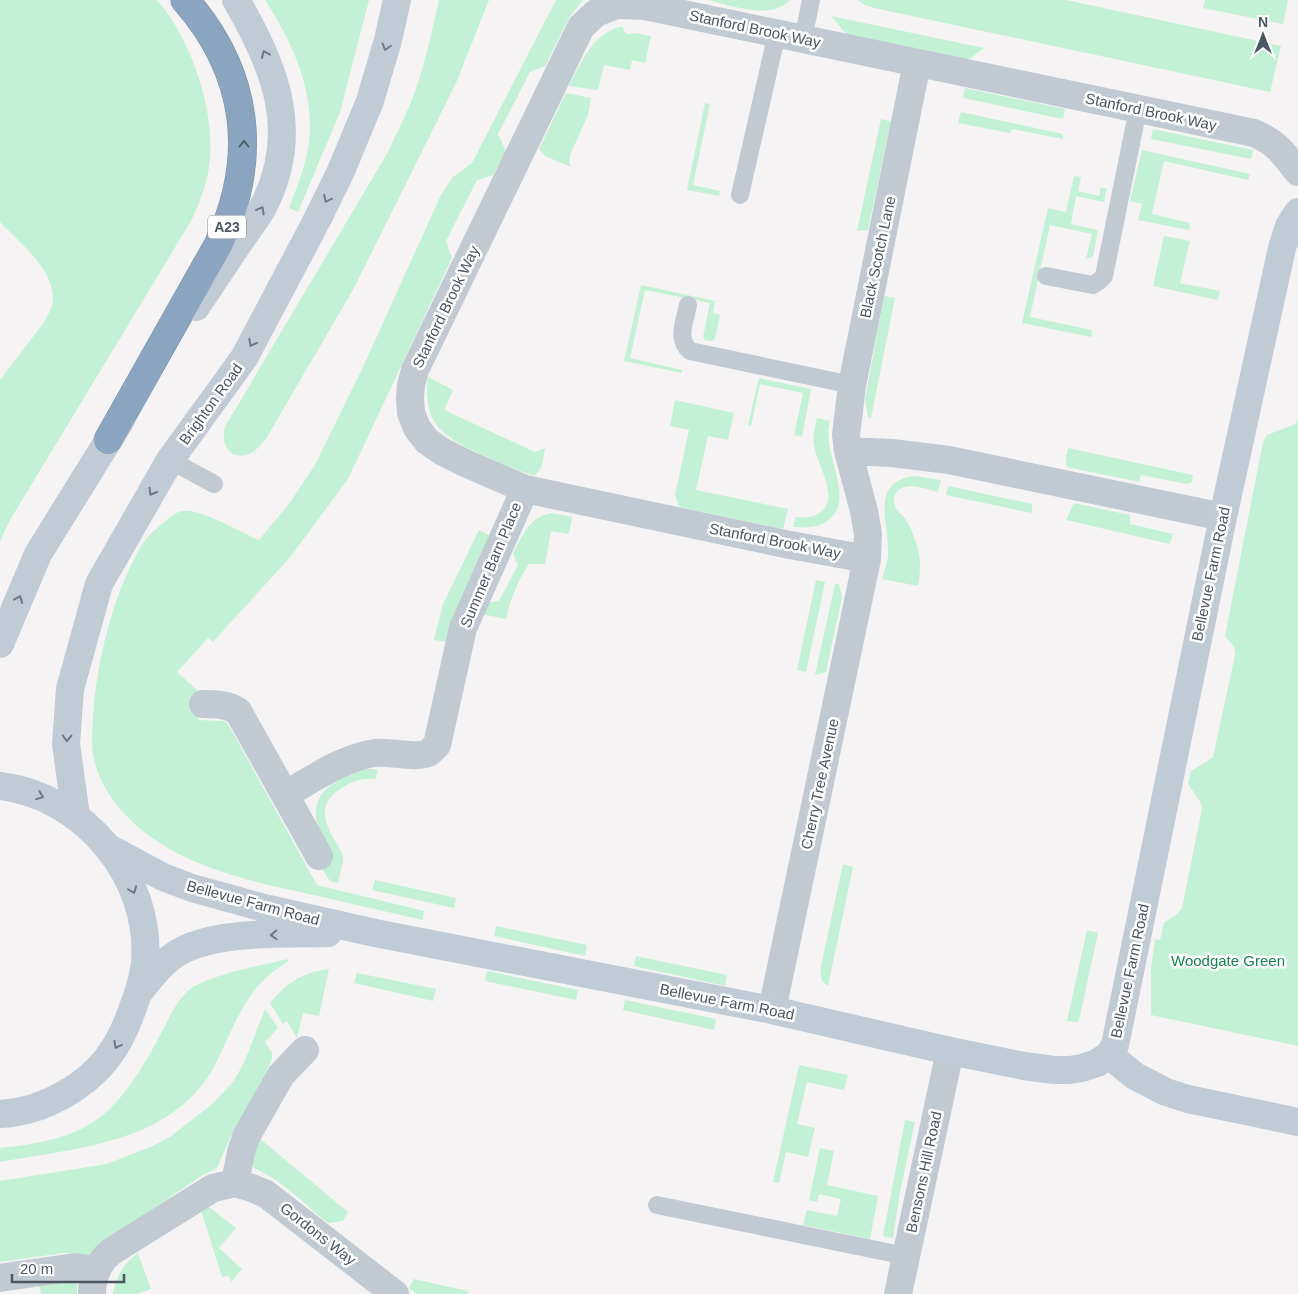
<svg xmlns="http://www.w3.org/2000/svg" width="1298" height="1294" viewBox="0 0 1298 1294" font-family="Arial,sans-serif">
<rect width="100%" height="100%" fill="#f5f3f3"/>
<path fill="#c3f1d5" d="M0,0H157C192,40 217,114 209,167C206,187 199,204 191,221L10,520L0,541V380L45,321C48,314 53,307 53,299C53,268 20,243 0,222Z
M265,0H369L340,112L298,212L289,208C295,192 302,175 306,158C320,102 295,46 265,0Z
M439,0H489L456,83L354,288L267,437C262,443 257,451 249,454C229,462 219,442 226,425L388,152C399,129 411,105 419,80C427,54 433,27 439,0Z
M556,0H583L570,16L545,66L530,72L498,134L506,151L493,175L477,180L446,241L452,258L348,479L291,556L213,642L208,638L177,672L198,691V720L223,721L228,724L317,885L424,911L423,920C385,911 347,903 309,894C251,881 192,869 144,832C121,813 100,788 94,759C91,745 92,731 93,717C97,660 112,598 140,548C146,538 154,530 163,523C169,518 174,513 182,511C200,508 240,532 259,540L289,504L315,465L363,367L441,195L452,178L472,163Z
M707,0H790C771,21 731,5 707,0Z
M858,0H1066L1281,46L1270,92L874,8L863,4Z
M1205,0H1288L1283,24L1203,8Z
M831,16L984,48L968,60L846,34Z
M622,26L626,34L636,33L651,36L645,63L632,60L630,70L604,65L598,90L569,86C582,61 592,34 622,26Z
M965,88L1065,109L1063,119L963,98Z
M566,93L591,98L588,115L570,155L569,162L571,167L545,156L539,149Z
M705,103L710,104L693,185L720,191L719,196L687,190Z
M961,112L1063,134V139L1012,129L1010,133L958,123Z
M881,119L891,121L868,230L857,231Z
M1153,129L1253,150L1251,159L1151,139Z
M1142,150L1250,174L1248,180L1164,161L1152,214L1190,223L1189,230L1138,220L1142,204L1130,201Z
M1074,176L1081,177L1078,191L1099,196L1101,187L1107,189L1104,202L1076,196L1071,224L1098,230L1093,256L1086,259L1092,234L1050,225L1030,317L1092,330L1091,337L1022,323L1048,208L1066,212Z
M1164,236L1190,241L1180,283L1220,291L1218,300L1153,286Z
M641,285L715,301L713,313L720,315L715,338L712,341L705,340L703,337L710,303L645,290L630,358L682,370V373L624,361Z
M884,296L895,298L871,418L868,417L865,400Z
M428,377L453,390L444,410L535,452L545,448C543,458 543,470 534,476C514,469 495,461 476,452C439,434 423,421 428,377Z
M759,378L811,389L802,437L794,435L803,393L760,384L751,426L748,425Z
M675,400L734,413L728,440L708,436L696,490L788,509L783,529L679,507L675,495L689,430L670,426Z
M1298,415V1046L1151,1015V968L1155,939L1160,940L1164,923L1177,914L1182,908L1202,809L1201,803L1188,784L1191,771L1206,762L1213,757L1235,655L1234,647L1225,636L1263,442L1267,435L1296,424Z
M817,418L830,421C821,452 853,493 833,516C822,528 808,528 793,527L796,517C807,518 816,518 824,509C837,494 817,463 814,446C812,436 815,428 817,418Z
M1068,448L1193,475L1192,482L1187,484L1141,475L1139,482L1067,467L1066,458Z
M915,476L941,480L938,492C926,489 902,479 895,495C893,499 894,506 897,510C899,513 902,515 905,518C909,525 913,532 915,540C921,555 921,570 918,586L882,579C884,571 887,563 888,556C890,525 868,481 915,476Z
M948,486L1032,504V513L946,495Z
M1074,503L1130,515V524L1173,534L1170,544L1066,520Z
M552,513L572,517L569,534L551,531L545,564H529C518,580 510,600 506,619L482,614L485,603L499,601L518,565L513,554C522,536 530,516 552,513Z
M479,530L491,536L453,617L447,642L434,640L443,604Z
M816,580L825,582L806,672L797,670Z
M835,584H839L842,597L826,672L815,675Z
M367,769H378L376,779C363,778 351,781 340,789C317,804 324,822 336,843C338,846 342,852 343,856C344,863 339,875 338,883L330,881L319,864L333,856C328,846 320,834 317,823C309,791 341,775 367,769Z
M843,864L853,867L828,986C820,981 820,975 821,966Z
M375,880L456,898L454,908L372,890Z
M496,926L587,945L585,956L494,936Z
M1087,930L1098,933L1080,1016L1078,1022L1067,1021Z
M636,956L727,975L725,986L634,966Z
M287,959L288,961C272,972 257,984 247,1001C233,1022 225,1047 213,1069C169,1144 76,1148 0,1162V1148C89,1139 114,1119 157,1041C166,1025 175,1002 189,990C210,974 261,966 287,959Z
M329,969L319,1016L303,1013L297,1038L287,1021L283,1024L270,1003C288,982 301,973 329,969Z
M487,971L578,990L576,1000L485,981Z
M357,973L436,989L433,1001L354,983Z
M625,1000L716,1019L714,1030L623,1010Z
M265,1009L278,1028L265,1042L272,1053V1059L256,1096L231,1136L217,1168L201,1176L98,1247L87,1256L74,1253H64L0,1262V1181L107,1164L153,1146L170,1137L211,1105L233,1082L244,1063Z
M799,1065L848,1075L844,1090L807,1082L797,1124L815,1128L808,1157L786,1152L779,1183L773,1182Z
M905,1120L915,1122L899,1197L893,1238L883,1236Z
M259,1138L348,1212L343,1221L328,1223C304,1204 282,1180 254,1168L248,1156Z
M820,1148L834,1151L827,1185L878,1196L870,1239L803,1225L807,1210L837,1216L841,1199L819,1194L817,1202L809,1200Z
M209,1207L236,1228L219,1248L242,1269L231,1282L229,1276L222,1277L201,1210Z
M138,1253L151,1289L136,1294H113C117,1274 122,1266 138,1253Z
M414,1279L468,1291V1294H417L409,1288Z
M68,1280L77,1284V1294H42L38,1284Z"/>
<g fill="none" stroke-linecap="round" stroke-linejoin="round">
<defs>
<path id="highway" d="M108,440L218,245C259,158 249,73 185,0"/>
</defs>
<use href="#highway" stroke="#7690ad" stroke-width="29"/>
<path stroke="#c1cad2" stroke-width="18" d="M803,39L811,0
M740,195L777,33
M1046,276L1093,285L1099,281L1104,276L1138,109
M688,305C685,321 676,339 690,351L852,385
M170,460L214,484
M657,1205L906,1256"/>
<path stroke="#c1cad2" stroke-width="28" d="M848,451L846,435L852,385L917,63
M867,559L785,544L525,489L465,463L443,452L427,441L417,428L411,413L410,398L411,385L415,370L581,27L596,13L617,5L645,6L1254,133C1277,143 1283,153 1298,172
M203,704C216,704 226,704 238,711L319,856
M285,795C313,779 342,758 375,753C390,751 414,759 428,753C431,751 435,747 437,745L463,628L525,489
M772,1010L867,559L868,534L864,511L848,451L892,453L949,460L1223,517
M235,1183L241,1152L247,1135L281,1075L305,1050
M0,1278L75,1267L97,1270
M92,1294C92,1277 98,1262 112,1251L213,1188L235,1183L249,1187L266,1194L395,1294
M898,1294L950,1051"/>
<path stroke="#c1cbd6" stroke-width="28" d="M196,307C210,286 224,265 238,244C246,232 255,221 262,209C302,134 276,68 236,0
M0,644L38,554L121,420
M0,786C84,796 152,877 145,963C143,979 138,995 132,1010C119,1048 100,1074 65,1094C46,1105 22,1113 0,1114
M76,816L66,744L70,689L99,584L170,460L244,358L317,220L341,171L370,101L388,40L397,0
M109,848L163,877L192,888L264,908L375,933L772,1010L950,1051L1024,1066L1054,1070H1069L1082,1068L1097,1063L1109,1055L1115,1045L1223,517L1282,248L1289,226L1298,212
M140,991C152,976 164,960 181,951C218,931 286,934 328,933
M1109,1055L1135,1076L1166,1092L1188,1099L1298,1122"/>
<use href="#highway" stroke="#8ba5c1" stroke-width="28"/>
</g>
<defs><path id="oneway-chevron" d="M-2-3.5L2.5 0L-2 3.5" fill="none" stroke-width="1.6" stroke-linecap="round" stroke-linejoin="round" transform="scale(1.25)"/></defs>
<g stroke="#6e7984">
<use href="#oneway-chevron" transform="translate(386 47) rotate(106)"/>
<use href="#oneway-chevron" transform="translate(265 54) rotate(-113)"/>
<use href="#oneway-chevron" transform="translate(327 199) rotate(116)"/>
<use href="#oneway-chevron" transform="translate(261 210) rotate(-61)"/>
<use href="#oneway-chevron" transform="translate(252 343) rotate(118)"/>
<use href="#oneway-chevron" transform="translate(152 492) rotate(120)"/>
<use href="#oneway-chevron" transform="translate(19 599) rotate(-67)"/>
<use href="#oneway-chevron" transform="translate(67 738) rotate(92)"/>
<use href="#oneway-chevron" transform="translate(40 796) rotate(21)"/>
<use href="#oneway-chevron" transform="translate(133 890) rotate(69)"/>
<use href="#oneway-chevron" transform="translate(274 935) rotate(178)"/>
<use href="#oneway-chevron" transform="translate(117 1045) rotate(119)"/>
</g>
<use stroke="#505e6b" href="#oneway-chevron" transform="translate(244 144) rotate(-90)"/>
<g text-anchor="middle" stroke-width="5" stroke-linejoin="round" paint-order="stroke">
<rect fill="#fff" stroke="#808990" stroke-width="1" x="208" y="215.5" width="38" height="23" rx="4"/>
<g font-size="14" font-weight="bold" fill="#4a5661">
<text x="227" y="232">A23</text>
</g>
<g font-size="15" fill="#4a5661" stroke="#fff">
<text transform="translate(755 29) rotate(12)" y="5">Stanford Brook Way</text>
<text transform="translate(1151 112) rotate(12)" y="5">Stanford Brook Way</text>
<text transform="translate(878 257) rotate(-78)" y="5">Black Scotch Lane</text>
<text transform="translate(446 307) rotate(-64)" y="5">Stanford Brook Way</text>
<text transform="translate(211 404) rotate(-54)" y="5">Brighton Road</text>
<text transform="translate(775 541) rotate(11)" y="5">Stanford Brook Way</text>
<text transform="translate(491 565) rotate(-67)" y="5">Summer Barn Place</text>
<text transform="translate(1211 574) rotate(-78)" y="5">Bellevue Farm Road</text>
<text transform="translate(820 784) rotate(-78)" y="5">Cherry Tree Avenue</text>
<text transform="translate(253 903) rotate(15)" y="5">Bellevue Farm Road</text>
<text transform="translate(1130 971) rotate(-78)" y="5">Bellevue Farm Road</text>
<text transform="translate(727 1002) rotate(11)" y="5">Bellevue Farm Road</text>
<text transform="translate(924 1172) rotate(-78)" y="5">Bensons Hill Road</text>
<text transform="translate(318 1234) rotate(38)" y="5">Gordons Way</text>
</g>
<g font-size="15" fill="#17864f" stroke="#fff">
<text x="1228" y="966">Woodgate Green</text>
</g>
</g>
<g transform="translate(1263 35)" stroke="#ffffff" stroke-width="4" paint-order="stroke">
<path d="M0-4L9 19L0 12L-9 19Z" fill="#4a5661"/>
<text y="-8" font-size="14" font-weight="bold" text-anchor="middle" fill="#4a5661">N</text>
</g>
<path d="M12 1274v8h112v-8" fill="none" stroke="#4a5661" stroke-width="2.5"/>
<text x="20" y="1274" font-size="15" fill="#4a5661" stroke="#ffffff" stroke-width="4" paint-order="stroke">20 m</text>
</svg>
